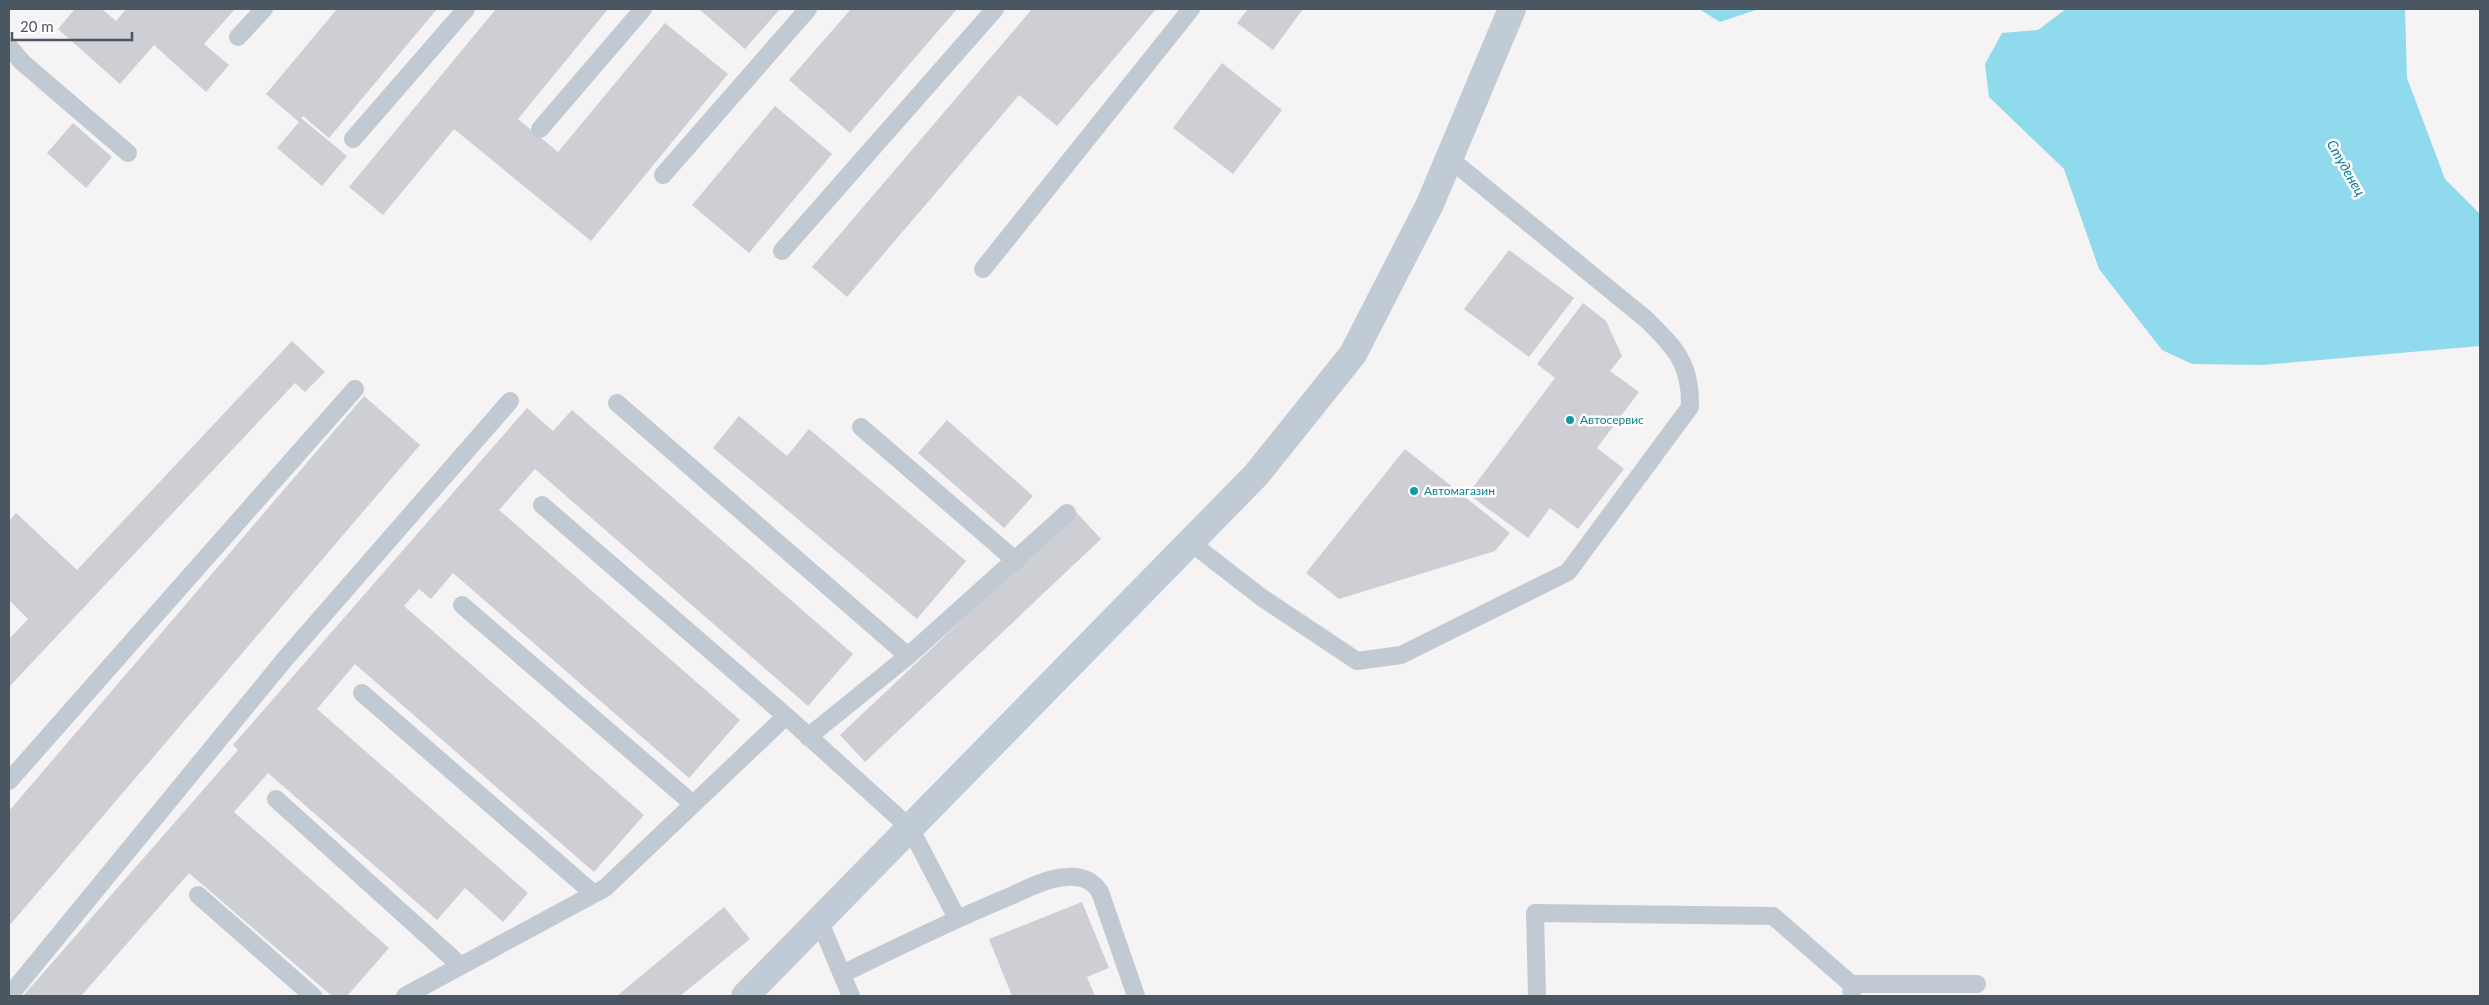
<svg xmlns="http://www.w3.org/2000/svg" width="2489" height="1005" viewBox="0 0 2489 1005" font-family="Lato,sans-serif">
<rect width="100%" height="100%" fill="#f5f3f3"/>
<path fill="#90daee" d="M1699,9H1759L1720,22Z
M2066,9H2405L2407,78L2445,179L2480,214V346L2262,365L2192,364L2162,350L2099,269L2064,169L1989,97L1985,64L2002,33L2038,30Z"/>
<path fill="#cdcfd5" d="M75,9H102L116,21L126,9H235L204,44L229,65L206,92L154,45L120,84L58,29Z
M337,9H437L329,138L303,116L301,118L347,156L322,186L277,148L299,122L266,94Z
M496,9H608L518,119L558,152L665,23L728,74L591,241L454,129L383,215L349,187Z
M699,9H780L745,49Z
M851,9H957L850,133L789,80Z
M1032,9H1156L1057,126L1019,95L847,297L812,267Z
M1248,9H1303L1273,50L1237,23Z
M1222,63L1282,110L1233,174L1173,128Z
M775,106L832,154L749,253L692,205Z
M73,123L112,157L86,188L47,153Z
M1509,250L1574,298L1529,357L1464,309Z
M1583,303L1606,321L1622,356L1610,371L1639,392L1597,448L1624,469L1578,529L1550,508L1528,538L1468,494L1555,378L1537,364Z
M292,341L325,372L305,392L295,383L9,687V639L28,619L9,600V521L16,513L77,570Z
M364,396L420,445L9,926V811Z
M527,408L553,431L572,410L853,654L808,706L535,469L499,510L740,720L689,778L453,573L431,599L419,589L404,606L644,815L594,872L355,664L317,709L528,893L503,922L465,888L437,920L268,773L234,812L389,948L347,996H332L189,873L81,996H23L238,750L233,745Z
M739,416L787,456L809,429L966,561L917,619L713,448Z
M947,420L1033,496L1004,528L918,453Z
M1405,449L1510,533L1495,551L1339,599L1306,573Z
M1076,512L1101,539L865,762L840,735Z
M1082,902L1109,968L1087,977L1095,996H1012L989,939Z
M724,907L750,939L680,996H617Z"/>
<g fill="none" stroke-linecap="round" stroke-linejoin="round">
<path stroke="#c1cad2" stroke-width="18" d="M238,37L264,9
M9,47L22,62L128,153
M540,129L643,9
M353,139L466,9
M663,175L808,9
M782,251L995,9
M983,269L1191,9
M617,403L908,656
M861,427L1016,561
M542,505L786,716
M1190,542L1261,597L1357,661L1401,655L1568,572L1690,407C1691,364 1676,349 1647,320L1450,159
M462,605L693,804
M362,693L594,894
M808,737L908,656L1067,513
M9,781L355,389
M276,799L461,966
M198,895L313,996
M819,920L851,996
M842,974C896,948 950,921 1006,898C1025,890 1046,878 1067,877C1082,876 1092,880 1100,892L1136,996
M1851,984H1977
M9,996L285,659L510,401
M405,996L605,888L786,716L910,828L957,918
M1537,996L1535,913L1773,916L1851,984L1852,996"/>
<path stroke="#c1cbd6" stroke-width="28" d="M745,996L1256,475L1353,354L1430,204L1512,9"/>
</g>
<g fill="#0f9aa8" stroke="#fff" stroke-width="2">
<circle cx="1570" cy="420" r="5"/>
<circle cx="1414" cy="491" r="5"/>
</g>
<g text-anchor="middle" stroke-width="5" stroke-linejoin="round" paint-order="stroke">
<g font-size="12" fill="#0d838f" stroke="#fff" text-anchor="start">
<text x="1580" y="424">Автосервис</text>
<text x="1424" y="495">Автомагазин</text>
</g>
<g font-size="14" font-style="italic" fill="#0c7c9b" stroke="#fff">
<text transform="translate(2346 168) rotate(60)" y="5">Студенец</text>
</g>
</g>
<rect width="2489" height="1005" fill="none" stroke="#4a5661" stroke-width="20"/>
<path d="M12 32v8h120v-8" fill="none" stroke="#4a5661" stroke-width="2.5"/>
<text x="20" y="32" font-size="15" fill="#4a5661" stroke="#ffffff" stroke-width="4" paint-order="stroke">20 m</text>
</svg>
